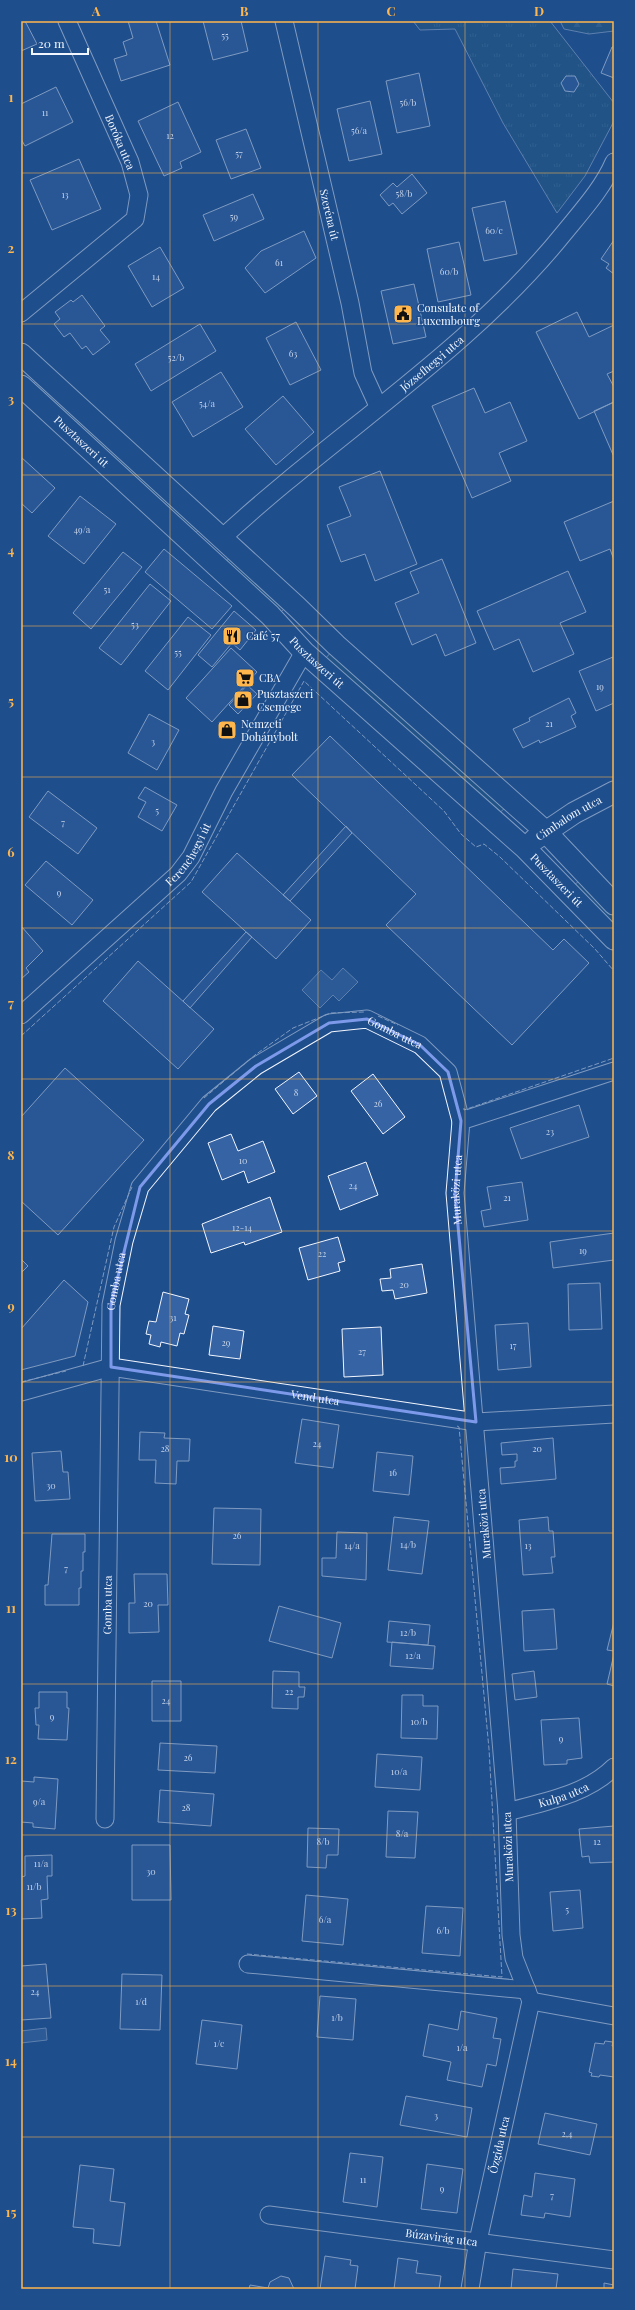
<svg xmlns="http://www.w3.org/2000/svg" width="635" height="2310" viewBox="0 0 635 2310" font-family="'Playfair Display',serif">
<defs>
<pattern id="forest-firs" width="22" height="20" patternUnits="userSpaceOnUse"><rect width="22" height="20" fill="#245a82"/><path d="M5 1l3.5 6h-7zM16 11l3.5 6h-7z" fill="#447295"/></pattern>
<pattern id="park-tufts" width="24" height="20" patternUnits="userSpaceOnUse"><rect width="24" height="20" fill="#245a82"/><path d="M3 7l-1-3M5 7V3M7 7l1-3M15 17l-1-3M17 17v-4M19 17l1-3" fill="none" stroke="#447295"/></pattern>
</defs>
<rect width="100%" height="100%" fill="#1f4e8c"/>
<path fill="#245a82" stroke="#a8bbd7" d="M40,377L202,527L192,536L29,389Z
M230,557L284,609L278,615L225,563Z
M332,651L505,808L496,816L325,659Z
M580,880L614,916V930L572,887Z"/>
<path fill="url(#forest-firs)" stroke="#a8bbd7" d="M560,21H614V31L589,34L564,29Z"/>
<path fill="url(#park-tufts)" stroke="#a8bbd7" d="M413,21H550L614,103V121L585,176L557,213L503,123L455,29L420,30Z"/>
<path fill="#3b69a3" stroke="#a8bbd7" d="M343,968L358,982L339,1001L333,995L320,1008L302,990L321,970L332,980Z
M46,2028L47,2040L21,2043V2031Z"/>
<path fill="#3563a3" stroke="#f2f6ff" d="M21,21H25L37,44L21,51Z
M128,21H156L170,65L121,81L114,59L127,55L123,42L133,38Z
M203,21H241L248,51L213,60Z
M612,47H614V78L601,73Z
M419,73L430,126L397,133L386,81Z
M566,76H575L579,84L574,92L565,91L561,83Z
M56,87L73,122L25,146L21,139V104Z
M370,101L382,154L349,161L337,109Z
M178,102L201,152L180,162L182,168L164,176L138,121Z
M246,129L261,168L231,179L216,140Z
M79,159L101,209L52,230L30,180Z
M412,174L427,193L402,214L393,203L389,206L380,195L393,183L397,187Z
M253,194L264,219L214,241L203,215Z
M505,201L517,254L484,261L472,208Z
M304,231L316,258L265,293L245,268L261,251Z
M614,240V274L606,268L609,264L601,259Z
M459,242L471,295L438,302L427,249Z
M160,247L184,288L152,307L128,266Z
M414,284L426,337L393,344L381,291Z
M82,295L105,326L100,330L110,342L93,355L86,346L82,349L70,333L64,337L54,324L60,319L55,312L71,300L73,302Z
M577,312L589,337L614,325V371L607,374L614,387V402L579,419L536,332Z
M296,322L321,370L290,385L266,338Z
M200,324L216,351L151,391L135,364Z
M221,372L243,407L193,437L172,402Z
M474,388L485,413L510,402L527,441L499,453L511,481L472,498L432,406Z
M283,396L314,432L276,465L245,429Z
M614,402V457L594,411Z
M21,457L55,488L32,513L21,503Z
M380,471L417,564L375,581L365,554L341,562L327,525L351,516L339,487Z
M80,496L116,524L84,564L48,536Z
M614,501V560L610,549L580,561L564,522Z
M164,549L232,606L212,629L145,572Z
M123,552L142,567L91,629L73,613Z
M442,559L476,643L445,656L436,634L412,645L395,603L419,593L410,572Z
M568,571L586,612L560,623L574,654L533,672L519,639L494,650L477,611Z
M150,584L171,601L121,665L99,648Z
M234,611L256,630L240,650L232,643L212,667L198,655Z
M188,617L211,635L168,690L145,671Z
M231,648L257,672L212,722L186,698Z
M613,657L614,703L596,711L579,671Z
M247,685L257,694L238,714L229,705Z
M569,698L576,713L571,716L576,727L540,743L539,740L523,748L513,729L530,721L529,718Z
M149,714L179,730L157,770L128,753Z
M227,725L233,729L228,736L223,732Z
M330,736L553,950L564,939L589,963L512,1045L386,925L416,894L292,775Z
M145,787L177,805L162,831L138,817L146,802L138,798Z
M48,791L97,828L78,854L29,817Z
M346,826L352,833L290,901L283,895Z
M237,853L311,920L276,959L202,892Z
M46,861L93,900L72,925L25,885Z
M21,926L43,951L26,968L29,972L21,979Z
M246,932L252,937L190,1008L183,1001Z
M138,961L214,1029L178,1069L103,1001Z
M65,1068L144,1140L58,1235L21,1201V1117Z
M299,1072L317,1096L293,1114L275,1089Z
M373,1074L405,1117L383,1134L351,1091Z
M579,1105L589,1137L521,1159L510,1128Z
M231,1134L238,1151L263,1141L275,1172L248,1183L244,1171L222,1180L208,1143Z
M366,1162L378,1195L340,1210L328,1176Z
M522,1182L528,1220L484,1227L481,1211L491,1209L487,1187Z
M270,1197L282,1232L245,1245L244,1242L211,1253L202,1224Z
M614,1233V1260L553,1268L550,1242Z
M338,1237L345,1261L338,1263L340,1271L308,1280L299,1248Z
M21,1259L28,1266L21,1273Z
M422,1264L427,1293L395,1299L393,1290L382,1291L380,1279L391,1278L390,1269Z
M64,1280L88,1302L75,1356L21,1370V1329Z
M600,1283L602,1329L569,1330L568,1284Z
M163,1292L189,1299L185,1314L189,1315L184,1334L180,1333L177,1346L161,1342L160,1347L149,1344L151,1335L146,1334L149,1321L156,1322Z
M528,1323L531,1367L498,1370L495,1325Z
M213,1326L244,1331L240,1359L209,1355Z
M381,1327L383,1375L344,1377L342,1329Z
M302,1419L339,1425L333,1468L295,1463Z
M140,1432L165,1433L164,1438L190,1439L189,1461H177L176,1484L155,1483L156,1460H139Z
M553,1438L556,1479L501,1484L500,1468L515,1467V1461H517V1454L502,1455L501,1443Z
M61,1451L63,1472H68L70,1499L35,1501L32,1453Z
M377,1452L413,1456L409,1495L373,1491Z
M214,1508L261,1509L260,1565L212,1564Z
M394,1517L429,1521L422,1574L388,1570Z
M548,1517L549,1531H553L555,1557H551L553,1573L523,1575L519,1520Z
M337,1532L367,1533L366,1580L322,1576V1558H336Z
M52,1534H85V1552H83V1571H81V1588H79V1605H45V1585H48Z
M134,1574H167L168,1605H158L159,1632L129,1633V1603H135Z
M279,1606L341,1623L332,1658L269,1641Z
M554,1609L557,1649L524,1651L522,1611Z
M389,1621L430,1625L428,1645L387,1642Z
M614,1622V1651L607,1650Z
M392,1642L435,1646L433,1669L390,1666Z
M614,1654V1686L607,1684Z
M273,1671L299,1672V1687H305L304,1697H298V1709L272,1708Z
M534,1671L537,1697L515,1700L512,1674Z
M152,1681H181V1721H152Z
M39,1692H67V1708H69L67,1740L38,1739L39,1725H36L35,1708H39Z
M402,1695H423V1706H438L437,1739L401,1738Z
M579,1718L582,1758L567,1760V1764L544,1765L541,1720Z
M160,1743L217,1746L215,1773L158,1770Z
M377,1754L422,1757L420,1790L375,1787Z
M34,1777L58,1779L55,1829L33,1827V1823L21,1822V1781L34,1782Z
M160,1790L214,1794L211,1826L158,1822Z
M388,1811L418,1812L415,1858L386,1857Z
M614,1826V1862L590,1863L589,1856L582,1857L579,1829Z
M308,1828L339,1829L338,1855H327L326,1868L307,1867Z
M132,1845H170L171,1900H132Z
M52,1855V1876H47L48,1899L41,1900L42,1918L21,1919V1877L25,1876V1856Z
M580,1890L583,1928L553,1931L550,1892Z
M306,1895L348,1899L343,1945L302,1941Z
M426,1906L463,1908L460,1956L422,1953Z
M46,1964L51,2018L21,2020V1966Z
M122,1974L162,1975L160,2030L120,2029Z
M320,1996L356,1999L353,2040L317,2037Z
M461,2011L497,2018L493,2038L501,2039L496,2066L487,2064L482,2087L447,2080L451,2062L423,2056L429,2024L458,2030Z
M202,2020L242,2025L237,2069L196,2064Z
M605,2041L613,2042L612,2046H614V2077L600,2075L599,2077L591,2076L592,2073L589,2072L595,2043L604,2044Z
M406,2096L472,2108L467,2137L400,2125Z
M545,2113L597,2124L590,2155L538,2144Z
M350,2153L383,2157L377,2207L343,2202Z
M427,2164L463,2169L457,2213L421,2209Z
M80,2165L114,2169L110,2201L125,2203L120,2246L93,2243L94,2229L73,2227Z
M535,2173L575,2179L570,2217L545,2213L544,2218L521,2215L524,2195L532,2197Z
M325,2256L351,2260L350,2265L358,2266L355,2289H320Z
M398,2258L418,2261L416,2273L441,2276L439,2289H394Z
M513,2269L558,2274L556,2289H511Z
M281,2276L289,2278L294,2289H249L250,2285L268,2288L270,2282Z
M604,2283L614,2285V2289H604Z"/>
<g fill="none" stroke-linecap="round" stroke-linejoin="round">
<defs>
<g id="minor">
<path id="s1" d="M284,21L350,303L363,373L378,406"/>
<path d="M21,313L135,219L139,195L130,162L67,21"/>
<path id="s2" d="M222,538C333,435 468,352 564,233C581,212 603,188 614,162"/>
<path id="s3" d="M21,1015L178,874L191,857L224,791L304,652"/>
<path id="s4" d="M21,1392L111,1367L476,1422L614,1414"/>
<path id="s5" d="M507,1812C543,1802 586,1795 614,1767"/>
<path id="s6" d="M105,1819L111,1305L124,1241L140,1187L209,1104L256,1066L329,1023L367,1019L420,1045L448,1072L461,1121"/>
<path d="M248,1964L527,1990"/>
<path id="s7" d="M531,2001L514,1958L511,1935L507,1812L455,1193L461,1121L614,1071"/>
<path d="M531,2001L614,2016"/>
<path id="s8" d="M269,2215L614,2260"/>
<path id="s9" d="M470,2289L478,2241L531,2001"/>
</g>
<g id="tertiary">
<path d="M21,354L297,607L336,645L545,831L614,904"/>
<path id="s10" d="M21,386L270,615L304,652L525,848L614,939"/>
<path id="s11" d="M534,840L574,813L614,792"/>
</g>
</defs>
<use href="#minor" stroke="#f2f6ff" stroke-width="19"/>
<use href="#tertiary" stroke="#f2f6ff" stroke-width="23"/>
<use href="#minor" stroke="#1f4e8c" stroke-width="17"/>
<use href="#tertiary" stroke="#1f4e8c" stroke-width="21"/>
<path stroke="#f2f6ff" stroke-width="1" stroke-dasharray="5 2" stroke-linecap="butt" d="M378,1016L398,1025
M21,1036L191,882L304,681L444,811L461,834L476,847L484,844L500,857L595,949L614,971
M204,1098L255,1055L293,1028L331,1013L364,1012
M464,1108V1110L614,1058
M83,1366L114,1227L132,1187
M21,1382L66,1371
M247,1954L502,1977L489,1749L459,1427L457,1426"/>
</g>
<path d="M0 0H635V2310H0ZM367,1019L420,1045L448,1072L461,1121L455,1193L476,1422L111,1367V1305L140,1187L209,1104L256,1066L329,1023Z" fill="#1f4e8c" fill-opacity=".55" fill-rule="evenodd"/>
<path fill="none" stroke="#7d9aea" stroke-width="3" stroke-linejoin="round" d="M367,1019L420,1045L448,1072L461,1121L455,1193L476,1422L111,1367V1305L140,1187L209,1104L256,1066L329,1023Z"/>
<path fill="none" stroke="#ffb74d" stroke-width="1" stroke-opacity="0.55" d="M170,21V2289M318,21V2289M465,21V2289M21,173H614M21,324H614M21,475H614M21,626H614M21,777H614M21,928H614M21,1079H614M21,1231H614M21,1382H614M21,1533H614M21,1684H614M21,1835H614M21,1986H614M21,2137H614"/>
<defs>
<symbol id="civic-square" viewBox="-11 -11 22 22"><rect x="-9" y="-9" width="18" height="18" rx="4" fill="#ffb74d" stroke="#1f4e8c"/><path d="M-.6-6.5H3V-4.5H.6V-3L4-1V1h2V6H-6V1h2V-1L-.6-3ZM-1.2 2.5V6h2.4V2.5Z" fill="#111"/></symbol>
<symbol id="restaurant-square" viewBox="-11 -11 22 22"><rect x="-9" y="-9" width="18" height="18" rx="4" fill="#ffb74d" stroke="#1f4e8c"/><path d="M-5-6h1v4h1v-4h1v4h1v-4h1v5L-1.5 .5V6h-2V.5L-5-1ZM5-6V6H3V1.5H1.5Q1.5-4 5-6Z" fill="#111"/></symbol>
<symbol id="supermarket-square" viewBox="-11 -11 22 22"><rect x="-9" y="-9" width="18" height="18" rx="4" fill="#ffb74d" stroke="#1f4e8c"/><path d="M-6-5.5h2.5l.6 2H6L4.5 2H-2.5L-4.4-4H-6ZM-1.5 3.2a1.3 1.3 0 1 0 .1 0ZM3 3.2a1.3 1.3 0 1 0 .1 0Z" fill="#111"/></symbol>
<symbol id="shop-square" viewBox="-11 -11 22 22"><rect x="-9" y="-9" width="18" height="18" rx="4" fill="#ffb74d" stroke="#1f4e8c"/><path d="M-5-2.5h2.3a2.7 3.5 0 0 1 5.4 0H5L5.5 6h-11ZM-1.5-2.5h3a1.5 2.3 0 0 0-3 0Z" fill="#111"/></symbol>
</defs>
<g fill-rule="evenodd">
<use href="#civic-square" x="392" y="303" width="22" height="22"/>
<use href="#restaurant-square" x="221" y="625" width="22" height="22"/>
<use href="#supermarket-square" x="234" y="667" width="22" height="22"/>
<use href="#shop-square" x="232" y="689" width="22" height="22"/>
<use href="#shop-square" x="216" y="719" width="22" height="22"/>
</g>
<g text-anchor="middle" stroke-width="3" stroke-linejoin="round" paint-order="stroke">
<g font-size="9" fill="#c3d1e8">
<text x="225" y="39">55</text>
<text x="408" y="106">56/b</text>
<text x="45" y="116">11</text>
<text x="359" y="134">56/a</text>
<text x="170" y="139">12</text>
<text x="239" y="157">57</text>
<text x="404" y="197">58/b</text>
<text x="65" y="198">13</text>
<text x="234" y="220">59</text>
<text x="494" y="234">60/c</text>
<text x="279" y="266">61</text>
<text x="449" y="275">60/b</text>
<text x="156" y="280">14</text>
<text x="293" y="357">63</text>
<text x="176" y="361">52/b</text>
<text x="207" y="407">54/a</text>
<text x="82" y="533">49/a</text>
<text x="107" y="593">51</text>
<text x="135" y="628">53</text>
<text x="178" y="656">55</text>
<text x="600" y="690">19</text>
<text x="549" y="727">21</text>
<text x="153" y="745">3</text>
<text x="157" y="814">5</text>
<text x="63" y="826">7</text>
<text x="59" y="896">9</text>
<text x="296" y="1096">8</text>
<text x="378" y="1107">26</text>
<text x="550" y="1135">23</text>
<text x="243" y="1164">10</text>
<text x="353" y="1189">24</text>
<text x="507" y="1201">21</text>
<text x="242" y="1231">12-14</text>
<text x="583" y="1254">19</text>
<text x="322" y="1257">22</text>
<text x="404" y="1288">20</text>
<text x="173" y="1321">31</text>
<text x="226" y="1346">29</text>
<text x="513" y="1349">17</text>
<text x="362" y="1355">27</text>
<text x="317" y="1447">24</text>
<text x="165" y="1452">28</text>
<text x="537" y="1452">20</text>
<text x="393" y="1476">16</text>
<text x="51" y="1489">30</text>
<text x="237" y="1539">26</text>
<text x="408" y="1548">14/b</text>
<text x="352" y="1549">14/a</text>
<text x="528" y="1549">13</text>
<text x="66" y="1572">7</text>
<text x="148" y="1607">20</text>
<text x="408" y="1636">12/b</text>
<text x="413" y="1659">12/a</text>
<text x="289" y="1695">22</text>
<text x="166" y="1704">24</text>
<text x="52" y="1720">9</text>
<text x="419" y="1725">10/b</text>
<text x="561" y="1742">9</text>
<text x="188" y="1761">26</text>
<text x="399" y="1775">10/a</text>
<text x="39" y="1805">9/a</text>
<text x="186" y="1811">28</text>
<text x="402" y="1837">8/a</text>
<text x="323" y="1845">8/b</text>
<text x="597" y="1845">12</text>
<text x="41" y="1867">11/a</text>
<text x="151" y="1875">30</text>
<text x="34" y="1890">11/b</text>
<text x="567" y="1913">5</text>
<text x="325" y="1923">6/a</text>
<text x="443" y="1934">6/b</text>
<text x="35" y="1995">24</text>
<text x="141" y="2005">1/d</text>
<text x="337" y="2021">1/b</text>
<text x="219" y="2047">1/c</text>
<text x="462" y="2051">1/a</text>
<text x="436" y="2119">3</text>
<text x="567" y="2137">2,4</text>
<text x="363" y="2183">11</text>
<text x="442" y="2192">9</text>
<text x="552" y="2199">7</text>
</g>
<g font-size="11" fill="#f2f6ff" stroke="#1f4e8c">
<text transform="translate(120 142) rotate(67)" y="4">Boróka utca</text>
<text dy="4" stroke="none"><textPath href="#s1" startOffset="199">Szeréna út</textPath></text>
<text dy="4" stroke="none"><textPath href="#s2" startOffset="273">Józsefhegyi utca</textPath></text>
<text dy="4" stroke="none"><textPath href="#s10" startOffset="82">Pusztaszeri út</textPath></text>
<text dy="4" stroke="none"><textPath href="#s10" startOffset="405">Pusztaszeri út</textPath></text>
<text dy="4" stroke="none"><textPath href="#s11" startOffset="41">Cimbalom utca</textPath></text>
<text dy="4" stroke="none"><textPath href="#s3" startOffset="233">Ferenchegyi út</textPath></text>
<text dy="4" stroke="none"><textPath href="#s10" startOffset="729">Pusztaszeri út</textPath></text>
<text dy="4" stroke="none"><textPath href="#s6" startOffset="958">Gomba utca</textPath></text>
<text dy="4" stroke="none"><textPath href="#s7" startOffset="817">Muraközi utca</textPath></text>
<text dy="4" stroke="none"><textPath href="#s6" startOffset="538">Gomba utca</textPath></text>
<text dy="4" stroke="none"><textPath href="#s4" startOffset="300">Vend utca</textPath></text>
<text transform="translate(484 1524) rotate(-95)" y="4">Muraközi utca</text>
<text dy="4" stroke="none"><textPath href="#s6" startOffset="214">Gomba utca</textPath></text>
<text dy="4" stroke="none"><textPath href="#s5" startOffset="59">Kulpa utca</textPath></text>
<text transform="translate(508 1847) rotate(-92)" y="4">Muraközi utca</text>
<text dy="4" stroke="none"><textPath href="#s9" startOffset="147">Őzgida utca</textPath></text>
<text dy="4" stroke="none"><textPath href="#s8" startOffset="174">Búzavirág utca</textPath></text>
</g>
<g font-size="11" fill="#f2f6ff" stroke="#1f4e8c" text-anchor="start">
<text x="417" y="312">Consulate of<tspan x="417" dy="13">Luxembourg</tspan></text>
<text x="246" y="640">Café 57</text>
<text x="259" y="682">CBA</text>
<text x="257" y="698">Pusztaszeri<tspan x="257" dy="13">Csemege</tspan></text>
<text x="241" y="728">Nemzeti<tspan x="241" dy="13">Dohánybolt</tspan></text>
</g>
</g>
<rect width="635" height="2310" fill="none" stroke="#1f4e8c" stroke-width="44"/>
<path d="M32 48v6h56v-6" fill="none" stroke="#f2f6ff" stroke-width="2"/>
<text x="38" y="48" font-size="12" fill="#f2f6ff" stroke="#1f4e8c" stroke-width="3" paint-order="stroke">20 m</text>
<rect x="22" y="22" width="591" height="2266" fill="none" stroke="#ffb74d" stroke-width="1.5"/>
<g font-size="13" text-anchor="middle" font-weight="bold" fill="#ffb74d">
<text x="96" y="16">A</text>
<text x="244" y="16">B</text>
<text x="391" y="16">C</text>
<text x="539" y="16">D</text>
<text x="11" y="102">1</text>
<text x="11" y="253">2</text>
<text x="11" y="404">3</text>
<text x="11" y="555">4</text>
<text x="11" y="706">5</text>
<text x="11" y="857">6</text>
<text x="11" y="1008">7</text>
<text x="11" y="1160">8</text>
<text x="11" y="1311">9</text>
<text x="11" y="1462">10</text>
<text x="11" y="1613">11</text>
<text x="11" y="1764">12</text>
<text x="11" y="1915">13</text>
<text x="11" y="2066">14</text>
<text x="11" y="2217">15</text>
</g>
</svg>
